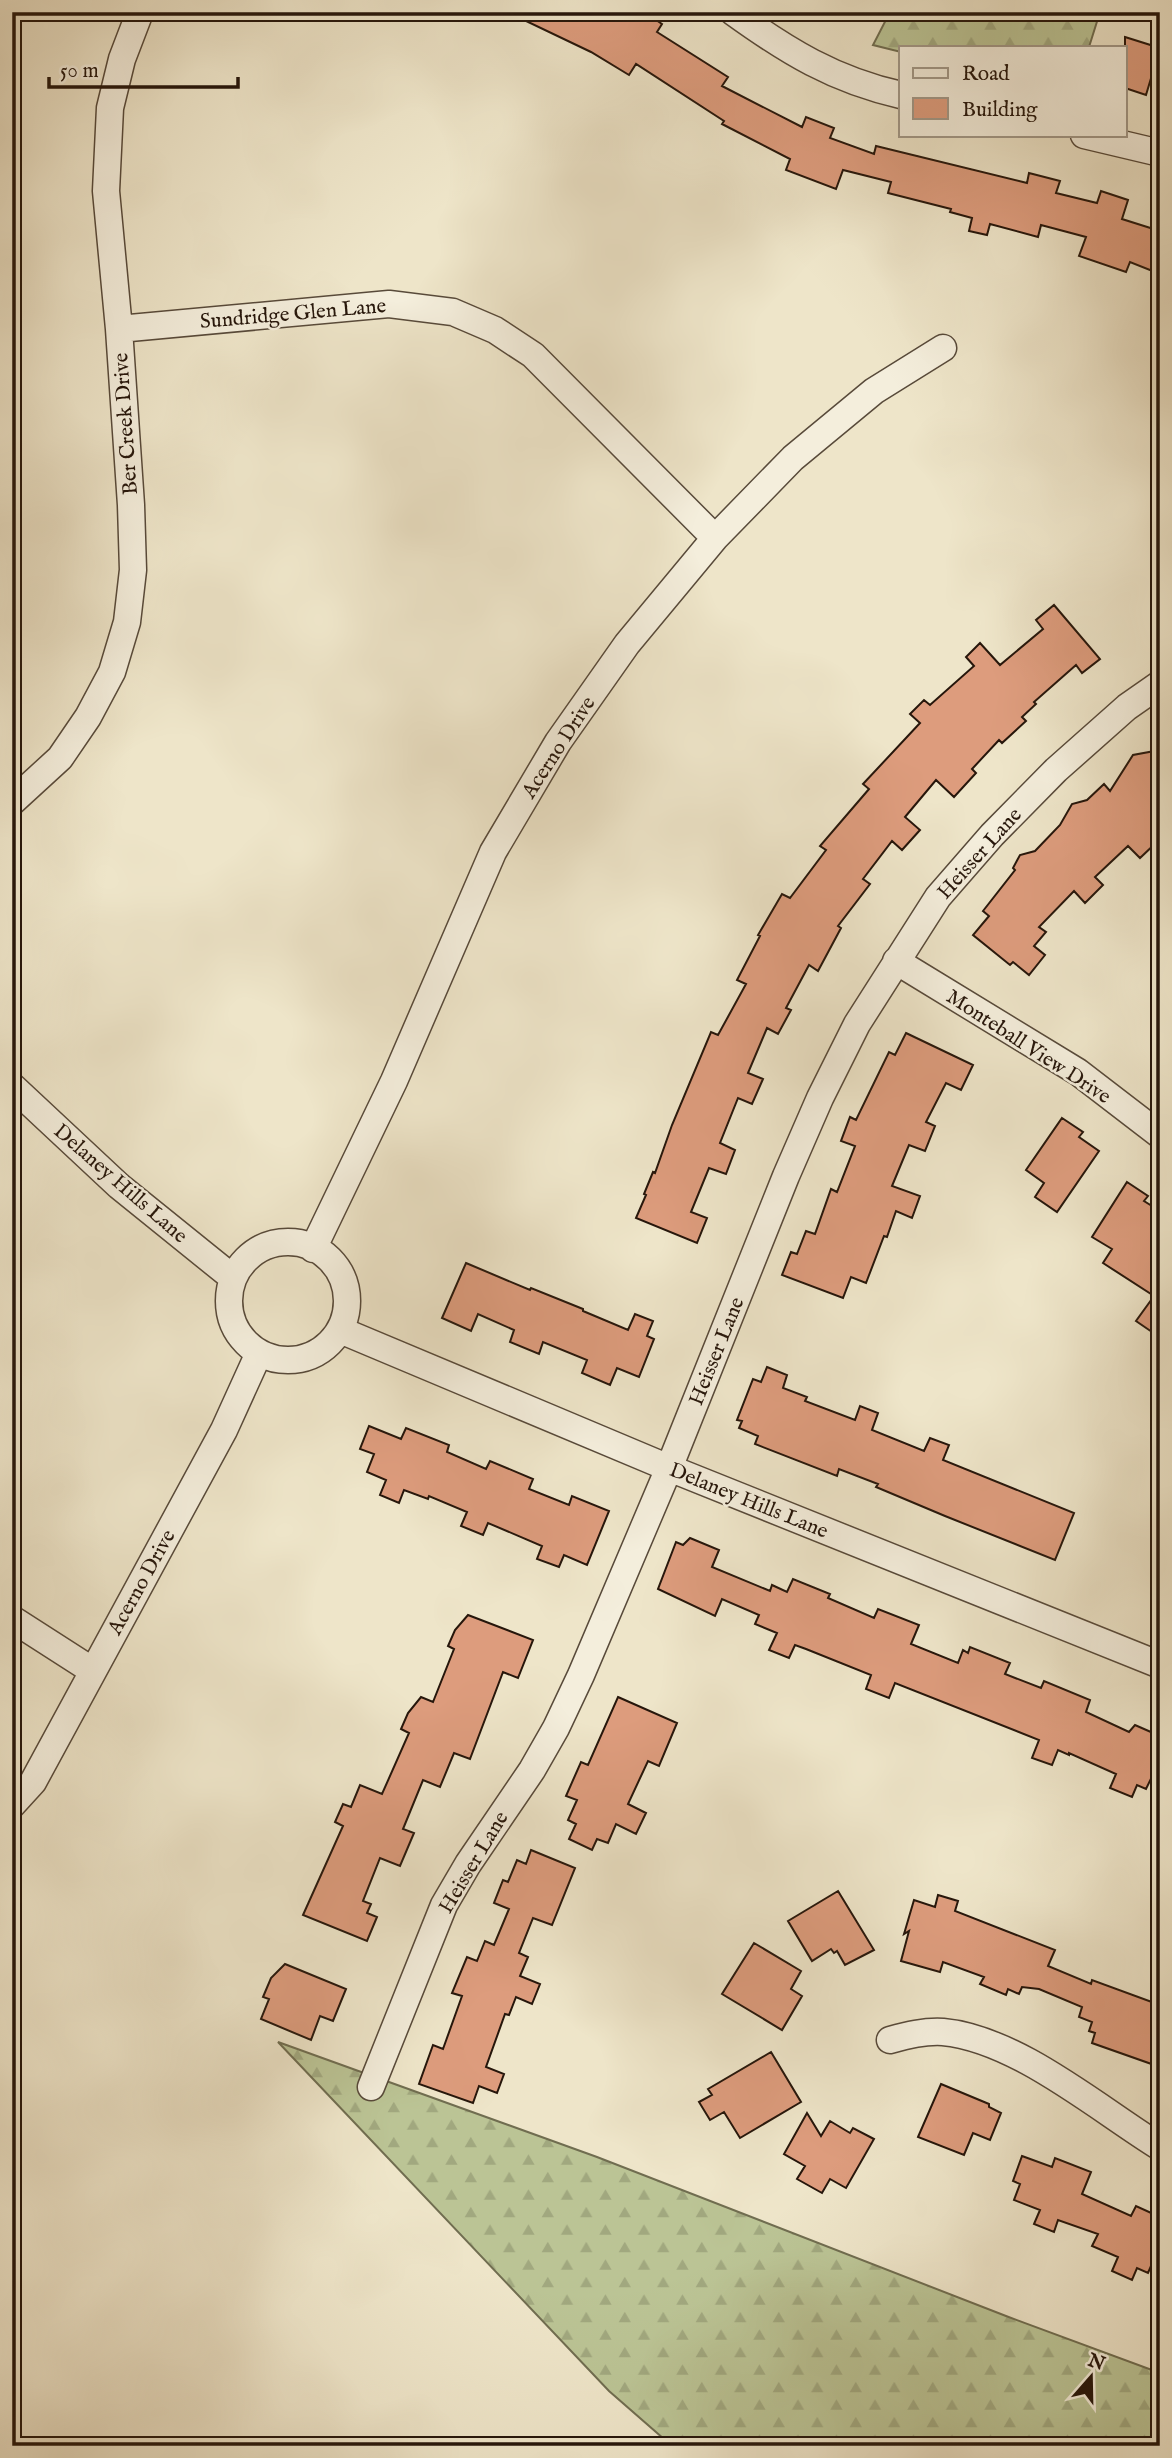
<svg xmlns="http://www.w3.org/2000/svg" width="1172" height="2458" viewBox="0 0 1172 2458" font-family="'IM FELL English',serif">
<defs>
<pattern id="forest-firs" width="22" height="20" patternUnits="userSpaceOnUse" patternTransform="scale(1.75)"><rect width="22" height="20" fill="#bbc495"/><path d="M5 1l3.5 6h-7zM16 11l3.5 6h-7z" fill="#a1a87f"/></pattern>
</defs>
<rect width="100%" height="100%" fill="#eee5c9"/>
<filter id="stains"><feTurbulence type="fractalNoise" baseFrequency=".00286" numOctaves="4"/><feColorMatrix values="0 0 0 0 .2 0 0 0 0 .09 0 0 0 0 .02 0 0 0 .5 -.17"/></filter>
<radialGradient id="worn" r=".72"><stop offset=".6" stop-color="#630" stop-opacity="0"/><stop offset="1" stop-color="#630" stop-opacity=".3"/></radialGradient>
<path fill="url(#forest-firs)" stroke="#706d50" stroke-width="2" d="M890,12H1100L1089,47H901V52L873,45Z
M278,2042L597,2157L1006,2316L1160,2373V2446H672L609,2391Z"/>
<path fill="#dd9c7d" stroke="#26160b" stroke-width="2" d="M507,12H644L662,24L657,32L728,77L722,86L802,127L806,117L834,128L830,138L874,154L876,146L1027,183L1029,173L1060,181L1056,193L1097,203L1101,191L1128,200L1122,219L1160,231V274L1130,262L1126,272L1079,256L1086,237L1041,225L1038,237L990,224L987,235L969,231L972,218L950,212L951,209L888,193L891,182L843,170L836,189L786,170L790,159L722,124L724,121L636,64L629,75L591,52Z
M1125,37L1160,48L1146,95L1125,88Z
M1054,605L1100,659L1082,673L1076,665L1034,702L1036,704L1022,717L1026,721L1002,743L999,740L972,769L976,773L954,797L936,780L905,817L920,830L902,850L892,841L863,879L870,884L838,926L841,928L818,971L809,965L786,1008L791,1010L778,1034L767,1028L748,1073L763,1079L752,1104L738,1098L720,1143L735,1150L726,1174L709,1168L691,1212L707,1218L697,1243L636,1218L646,1195L644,1194L653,1172L655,1173L672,1125L711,1032L718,1035L746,984L737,980L760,936L758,935L782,894L790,898L826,850L820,846L869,789L863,784L920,723L910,714L924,700L930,705L974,666L966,657L980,643L1000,665L1043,629L1036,620Z
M1160,750V839L1140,858L1128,846L1095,877L1103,885L1085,903L1074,891L1039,927L1046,932L1034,946L1045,955L1029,975L1013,962L1010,965L973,935L989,916L983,911L1015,870L1013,868L1020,855L1035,851L1060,825L1072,804L1087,800L1104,784L1110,791L1133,755Z
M906,1033L973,1065L961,1090L946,1083L926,1122L935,1126L925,1151L909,1145L892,1186L920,1196L912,1218L896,1211L887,1237L884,1236L866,1283L851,1277L843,1298L782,1275L791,1252L797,1254L806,1231L815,1234L831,1189L837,1192L855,1146L841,1141L850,1117L856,1120L889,1052L895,1055Z
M1062,1118L1083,1132L1079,1137L1099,1151L1057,1212L1035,1197L1044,1183L1026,1170Z
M1127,1182L1148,1196L1144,1201L1160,1211V1322L1152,1332L1136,1321L1154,1296L1103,1263L1112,1249L1092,1237Z
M466,1263L530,1290L531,1288L583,1309V1311L628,1330L635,1314L653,1321L647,1336L654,1339L639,1377L617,1368L610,1385L582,1373L587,1360L543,1342L539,1354L510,1342L514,1330L478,1314L471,1331L442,1318Z
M767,1367L787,1375L783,1388L807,1397L805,1401L855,1420L860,1406L878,1413L872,1430L924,1451L930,1438L949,1445L943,1460L1074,1513L1055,1560L945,1516L876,1487L878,1484L839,1469L837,1476L755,1444L758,1436L739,1428L742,1421L737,1420L753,1379L761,1382Z
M369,1426L401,1439L406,1428L449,1445L447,1452L486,1469L490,1461L533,1479L529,1489L569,1505L572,1496L609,1511L587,1565L564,1555L559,1567L537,1559L542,1546L488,1523L483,1535L461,1526L467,1512L429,1496L428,1499L404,1490L399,1503L380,1495L386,1480L367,1472L374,1454L360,1449Z
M690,1538L719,1550L712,1567L770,1591L772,1585L787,1592L793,1579L830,1594L828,1598L874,1618L878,1609L919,1625L911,1644L958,1663L963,1650L968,1653L970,1647L1010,1663L1005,1674L1041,1688L1044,1681L1090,1700L1086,1712L1129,1732L1135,1725L1160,1736V1760L1146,1789L1137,1785L1132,1797L1110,1788L1116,1774L1069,1753V1755L1058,1750L1052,1765L1032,1758L1039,1740L895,1683L889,1698L866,1689L871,1675L806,1649L795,1645L789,1658L769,1650L777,1633L755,1624L759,1615L722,1599L715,1616L658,1589L676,1542L683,1545Z
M468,1615L533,1640L518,1678L503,1672L470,1759L454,1753L440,1787L423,1780L403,1829L414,1833L400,1866L380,1858L363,1901L371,1904L367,1913L377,1917L367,1941L303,1915L343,1826L335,1822L343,1804L351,1807L360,1785L382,1794L409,1733L401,1729L408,1713L421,1697L433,1702L454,1649L448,1646L455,1630Z
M618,1697L677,1723L659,1766L648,1761L628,1804L646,1813L636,1834L616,1824L608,1843L597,1839L592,1850L569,1839L576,1824L568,1820L577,1800L566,1796L581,1762L588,1765Z
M531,1850L575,1868L552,1925L533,1918L519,1953L528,1957L520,1976L540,1984L532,2004L516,1997L509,2015L505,2014L486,2067L504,2074L497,2093L479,2086L473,2103L419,2084L433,2045L443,2049L462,1996L452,1993L467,1957L477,1961L485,1941L494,1945L509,1909L494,1903L503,1880L508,1882L517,1860L526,1864Z
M838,1891L874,1950L845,1965L837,1951L834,1953L831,1949L812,1961L788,1921Z
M938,1895L958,1901L955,1911L1055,1950L1048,1966L1091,1984L1092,1980L1160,2005V2067L1092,2043L1095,2033L1089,2031L1092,2022L1079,2017L1082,2007L1039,1989L1022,1987L1019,1994L1008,1989L1006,1995L980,1984L984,1977L943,1962L940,1972L901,1961L909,1931L904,1934L914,1900L935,1907Z
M754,1943L801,1971L791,1989L802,1996L782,2030L722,1994Z
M285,1964L346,1989L333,2021L320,2016L311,2040L261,2019L269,1999L263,1997L271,1978Z
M771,2052L801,2102L740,2138L724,2112L710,2120L699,2102L712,2095L708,2089Z
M941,2084L989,2104V2107L1001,2113L990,2140L973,2133L964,2155L918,2137Z
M807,2113L821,2136L830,2121L850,2133L853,2128L874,2139L846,2188L830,2179L822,2193L797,2179L805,2166L784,2154Z
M1022,2156L1052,2167L1055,2158L1091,2172L1082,2194L1131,2216L1136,2206L1160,2217V2245L1148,2273L1137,2268L1132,2280L1112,2271L1118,2257L1092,2246L1098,2234L1058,2220L1054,2232L1034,2224L1040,2210L1014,2200L1020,2184L1013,2181Z"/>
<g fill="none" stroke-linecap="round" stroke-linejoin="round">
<defs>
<path id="minor" d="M733,12C787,51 834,80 901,95
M1084,135L1160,153
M119,329L389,304L453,312L495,330L533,355L715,538
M12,802L60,758L88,717L112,672L127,622L133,570L131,505L119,329L106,191L110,108L122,59L140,12
M896,961L1078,1072L1160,1135
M12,1086L119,1186L233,1278
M229 1301a59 59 0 1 1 118 0a59 59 0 1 1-118 0Z
M313,1249L394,1081L493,852L558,742L627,644L715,538L793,458L874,391L943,348
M340,1330L669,1468L1160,1665
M12,1619L93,1671
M12,1805L33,1782L224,1430L259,1353
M890,2040C908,2035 924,2031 943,2032C1017,2039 1097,2108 1160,2147
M371,2087L444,1905L468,1864L532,1770L556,1728L581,1675L669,1468L786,1176L820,1098L857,1024L938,897L992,835L1056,770L1127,707L1160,684"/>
</defs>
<use href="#minor" stroke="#584a3a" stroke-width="29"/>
<use href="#minor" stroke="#f4eedc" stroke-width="26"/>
</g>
<g text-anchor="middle" stroke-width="5" stroke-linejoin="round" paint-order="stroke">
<g font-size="21" fill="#26160b" stroke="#f4eedc">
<text transform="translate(293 313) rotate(-5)" y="7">Sundridge Glen Lane</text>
<text transform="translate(125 424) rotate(-94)" y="7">Ber Creek Drive</text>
<text transform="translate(558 747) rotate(-57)" y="7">Acerno Drive</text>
<text transform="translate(979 853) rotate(-48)" y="7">Heisser Lane</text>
<text transform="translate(1029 1046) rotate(33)" y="7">Monteball View Drive</text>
<text transform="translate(121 1183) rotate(41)" y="7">Delaney Hills Lane</text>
<text transform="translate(716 1351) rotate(-68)" y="7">Heisser Lane</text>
<text transform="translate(749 1500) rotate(22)" y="7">Delaney Hills Lane</text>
<text transform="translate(141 1582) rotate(-61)" y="7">Acerno Drive</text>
<text transform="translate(473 1862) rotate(-59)" y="7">Heisser Lane</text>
</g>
</g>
<rect width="1172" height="2458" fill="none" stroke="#eee5c9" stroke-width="42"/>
<rect x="14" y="14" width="1144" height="2430" fill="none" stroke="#26160b" stroke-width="3.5"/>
<rect x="21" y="21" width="1130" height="2416" fill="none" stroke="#26160b" stroke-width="2"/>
<rect x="899" y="46" width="228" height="91" fill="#f4eedc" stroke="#a29888" stroke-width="2"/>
<rect x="913" y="68" width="35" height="10" fill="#f4eedc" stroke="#a29888" stroke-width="2"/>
<text x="962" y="80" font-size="21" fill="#26160b">Road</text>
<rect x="913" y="98" width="35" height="21" fill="#dd9c7d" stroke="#a29888" stroke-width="2"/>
<text x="962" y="116" font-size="21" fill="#26160b">Building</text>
<g transform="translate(1091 2377) rotate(20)" stroke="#f4eedc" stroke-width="5" paint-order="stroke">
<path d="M0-5L12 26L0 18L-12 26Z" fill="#26160b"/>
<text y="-10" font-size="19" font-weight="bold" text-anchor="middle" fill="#26160b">N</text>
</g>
<path d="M49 77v10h189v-10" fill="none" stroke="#26160b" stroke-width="3.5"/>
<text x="60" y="77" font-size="21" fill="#26160b" stroke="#f4eedc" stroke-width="5" paint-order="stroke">50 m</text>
<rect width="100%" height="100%" filter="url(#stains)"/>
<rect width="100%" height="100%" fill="url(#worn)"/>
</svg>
